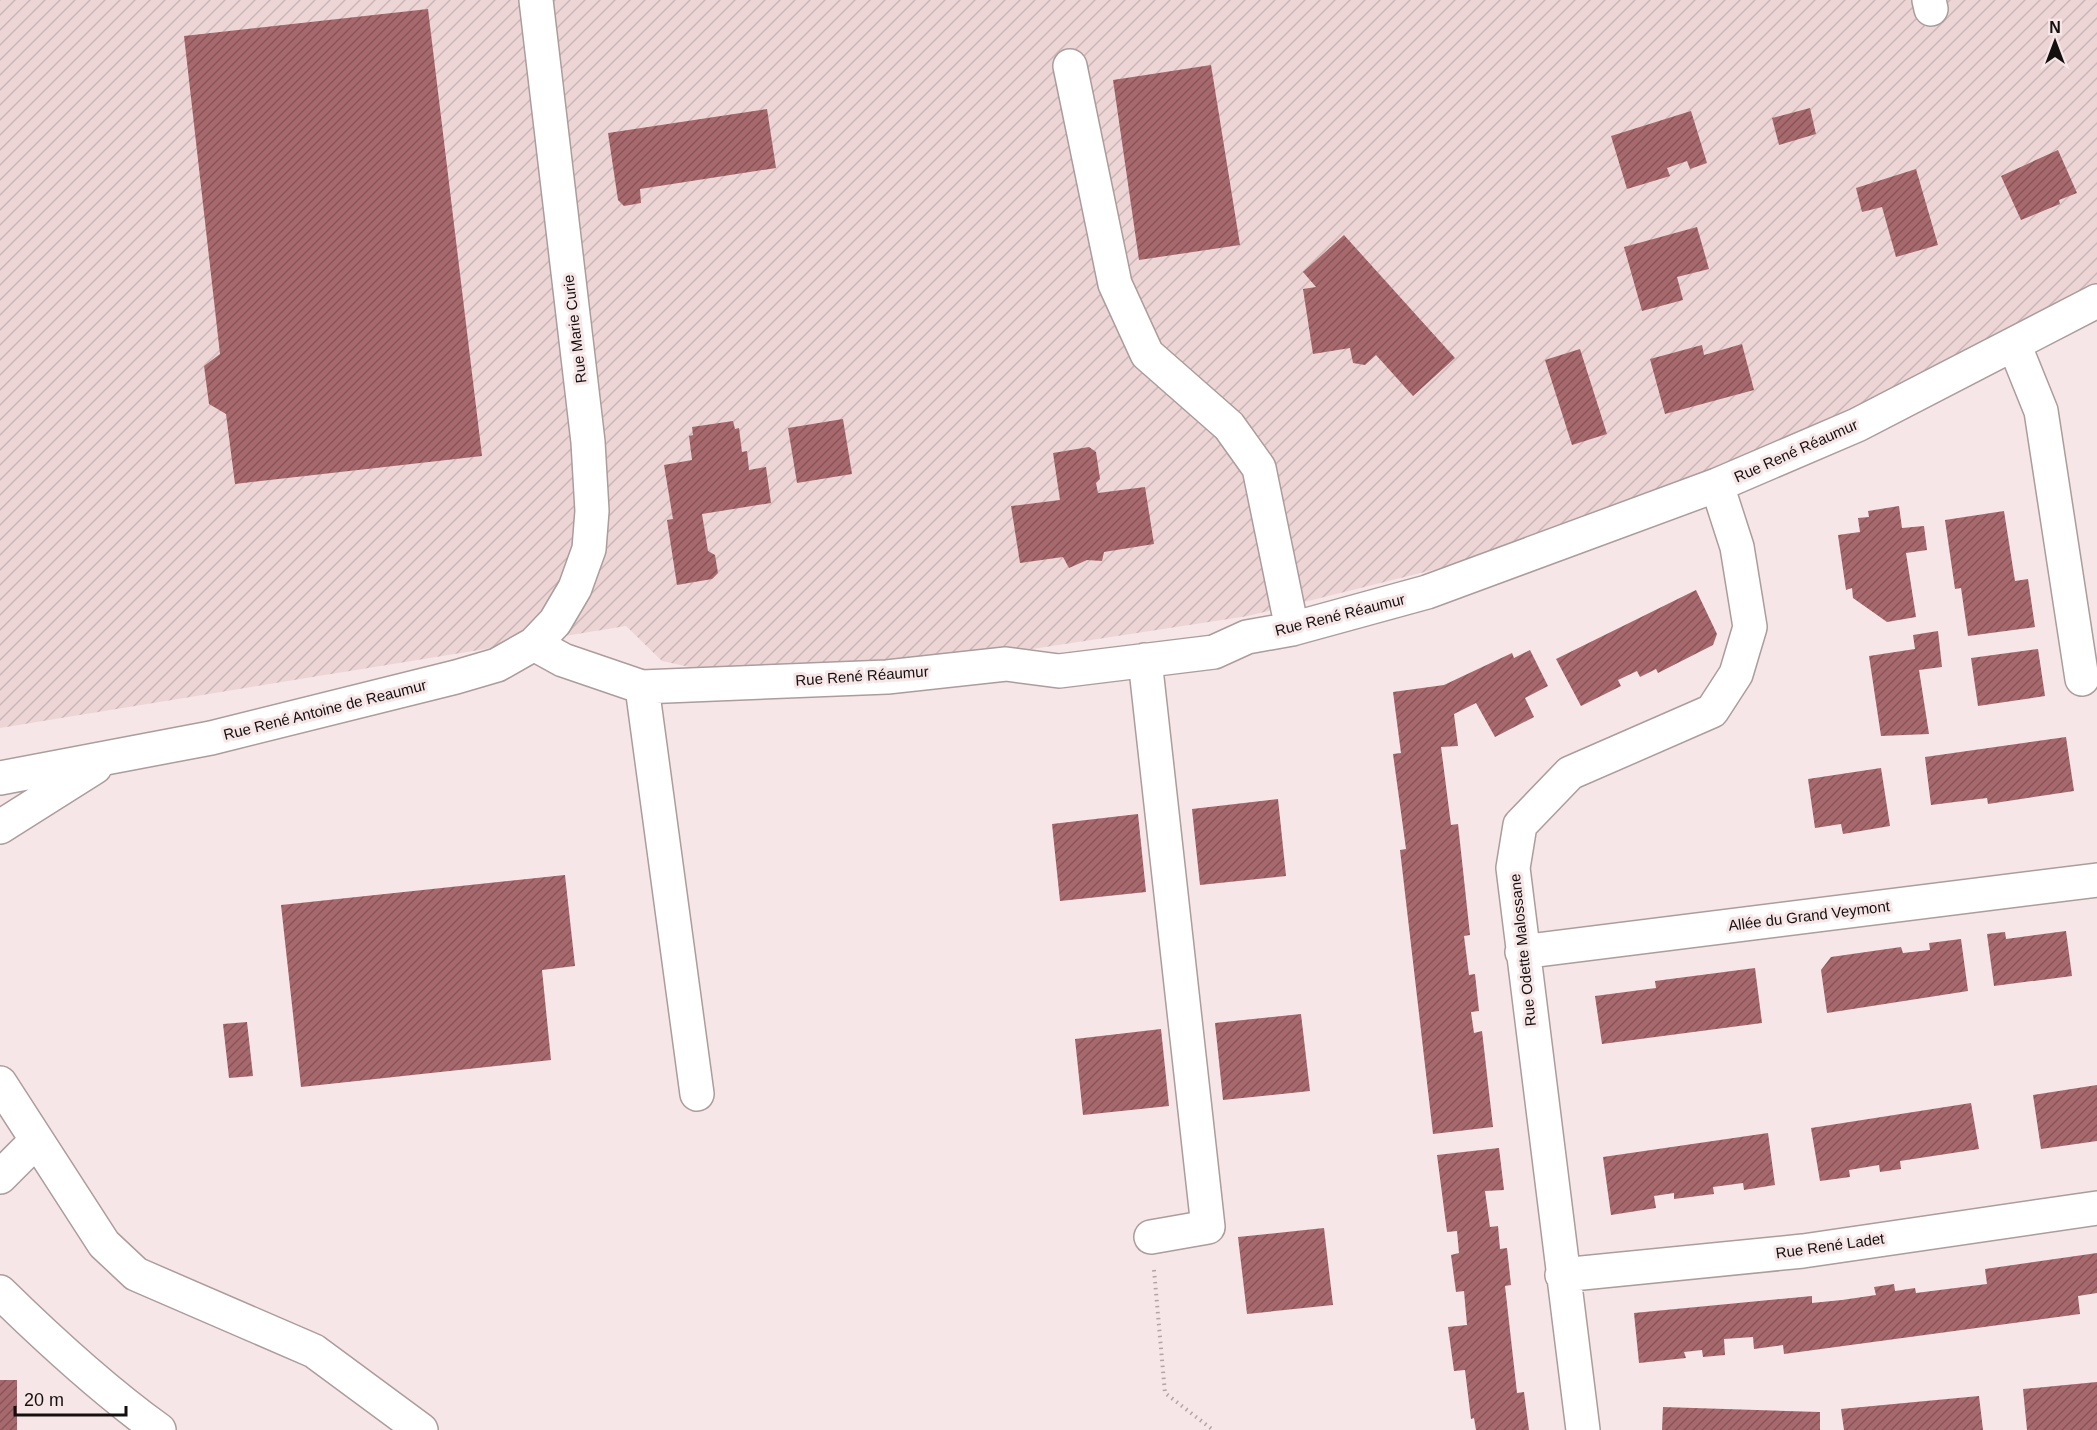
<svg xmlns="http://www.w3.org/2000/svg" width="2097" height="1430" viewBox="0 0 2097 1430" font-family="Helvetica,sans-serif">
<defs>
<pattern id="industrial-furrows" width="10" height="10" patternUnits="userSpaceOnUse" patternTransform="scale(1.5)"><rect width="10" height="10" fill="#edd5d6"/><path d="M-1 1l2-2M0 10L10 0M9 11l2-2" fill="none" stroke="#cab6b7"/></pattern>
<pattern id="building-hatch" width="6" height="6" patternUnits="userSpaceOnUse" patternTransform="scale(1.5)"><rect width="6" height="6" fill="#a7696d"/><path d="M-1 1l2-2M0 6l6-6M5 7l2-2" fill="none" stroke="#875558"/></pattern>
</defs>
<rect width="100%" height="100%" fill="#f7e6e7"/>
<path fill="url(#industrial-furrows)" d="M0,0H2097V290L1877,403L1561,538L1248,616L993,655L726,675L662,661L626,626L0,728Z"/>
<path fill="url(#building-hatch)" d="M428,9L482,456L235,484L226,414L209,404L204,366L220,354L184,36Z
M1211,65L1240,245L1139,260L1113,80Z
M1810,108L1816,134L1779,145L1772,118Z
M767,109L776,168L640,189L641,203L624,206L618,200L608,133Z
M1691,111L1707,163L1690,169L1687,161L1667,168L1670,176L1627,189L1611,136Z
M2058,150L2077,193L2059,200L2060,204L2021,220L2001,176Z
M1916,169L1938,245L1896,257L1882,207L1862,212L1856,188Z
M1697,227L1709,269L1677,277L1683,300L1642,311L1624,247Z
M1344,235L1455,358L1413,396L1376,355L1365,365L1353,363L1350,348L1313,354L1303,289L1316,287L1303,272Z
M1742,344L1754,390L1665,414L1650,359L1702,345L1704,355Z
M1580,349L1607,434L1572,445L1545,360Z
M843,419L852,474L797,483L788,428Z
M733,421L735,429L739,428L742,452L747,451L749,470L766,467L771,503L702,514L708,551L715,555L718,573L712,579L677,585L667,520L673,519L664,465L692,460L689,436L693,435L692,427Z
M1089,447L1096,452L1100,479L1096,483L1098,493L1145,487L1154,544L1104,552L1102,561L1087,560L1069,568L1063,557L1020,563L1011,506L1060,500L1053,453Z
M1899,506L1902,528L1924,526L1927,550L1906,553L1916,617L1887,622L1853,598L1852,588L1846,590L1838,535L1860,532L1858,518L1869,517L1868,511Z
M2004,511L2015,581L2028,579L2035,627L1968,636L1961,588L1955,589L1945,520Z
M1696,590L1717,634L1713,645L1658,673L1656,669L1640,677L1637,671L1618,680L1621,686L1581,706L1556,659Z
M1938,631L1942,667L1919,670L1929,734L1881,736L1869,656L1915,649L1913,635Z
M2038,649L2045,696L1978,706L1971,658Z
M1530,650L1548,686L1525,698L1534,717L1495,737L1476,703L1454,714L1458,746L1441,747L1451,825L1458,824L1470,935L1464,936L1469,975L1475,974L1479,1011L1471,1012L1474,1033L1482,1031L1493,1127L1433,1134L1400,850L1406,849L1393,754L1401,753L1393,692L1444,685L1512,653L1514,658Z
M2066,737L2074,791L1988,804L1987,798L1931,805L1925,757Z
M1881,768L1890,826L1843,834L1841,824L1815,828L1808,779Z
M1278,799L1286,876L1200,885L1192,809Z
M1138,814L1146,892L1060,901L1052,824Z
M565,875L575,966L542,970L551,1060L301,1087L281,905Z
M2066,931L2072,976L1994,986L1987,934L2005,932L2006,939Z
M1961,939L1968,991L1827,1013L1821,970L1831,957L1901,947L1903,953L1930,950L1929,943Z
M1755,968L1762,1023L1602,1044L1595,996L1656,988L1655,981Z
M1301,1014L1310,1091L1223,1100L1215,1023Z
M247,1022L253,1076L229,1078L223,1024Z
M1161,1029L1169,1106L1083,1115L1075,1039Z
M2097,1085V1141L2041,1149L2033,1095Z
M1971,1103L1979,1149L1900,1161L1901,1169L1880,1172L1879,1165L1849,1170L1850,1177L1820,1181L1811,1128Z
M1768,1133L1775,1185L1744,1190L1743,1183L1713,1187L1714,1194L1674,1199V1193L1654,1196L1656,1208L1611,1215L1603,1157Z
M1499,1148L1504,1190L1485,1191L1490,1227L1498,1226L1500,1249L1507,1248L1511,1285L1505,1286L1517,1393L1524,1392L1529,1430H1476L1474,1418L1471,1419L1465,1370L1454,1371L1448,1327L1467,1325L1464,1291L1456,1292L1451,1255L1459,1253L1457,1231L1447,1232L1437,1155Z
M1324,1228L1333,1305L1247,1314L1238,1237Z
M2097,1253V1293L2078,1296L2080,1314L1784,1354L1783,1345L1754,1349L1753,1337L1724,1339L1725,1355L1703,1357L1702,1350L1684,1352L1686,1358L1639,1363L1634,1313L1812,1296V1303L1842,1300L1876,1295L1874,1287L1894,1284L1895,1291L1915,1288L1916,1293L1987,1284L1985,1269Z
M0,1380H17V1430H0Z
M2097,1382V1430H2027L2023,1389Z
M1979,1396L1983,1430H1844L1841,1409Z
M1663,1407L1820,1412V1430H1662Z"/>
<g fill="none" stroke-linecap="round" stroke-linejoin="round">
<defs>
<path id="minor" d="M1929,0L1931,9
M1070,66L1115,284L1147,354L1229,426L1259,468L1292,629
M2014,344L2041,411L2082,679
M534,644L563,660L642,687L887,677L1006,664L1059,671L1214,652L1247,637L1292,629L1427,592L1717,485L1857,425L2097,301
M1145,660L1208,1227L1151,1237
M642,687L697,1094
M0,778L211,738L456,677L497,665L534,644L555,622L575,588L589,549L592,511L588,442L536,0
M0,827L95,767
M1522,952L2097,880
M0,1083L104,1244L136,1274L314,1351L421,1430
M0,1177L36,1141
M1562,1275L1803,1251L2097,1208
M0,1292C50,1341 102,1389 159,1430
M1583,1430L1513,868L1520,825L1570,773L1712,711L1736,674L1750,627L1737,547L1717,485"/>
</defs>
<use href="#minor" stroke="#ac9c9c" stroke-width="36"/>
<path stroke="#b1a4a4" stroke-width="4" stroke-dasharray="1.5 4.5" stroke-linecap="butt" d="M1154,1270L1165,1393L1213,1430"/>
<use href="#minor" stroke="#fff" stroke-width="33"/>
</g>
<g text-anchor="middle" stroke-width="6" stroke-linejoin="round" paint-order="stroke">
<g font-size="15" fill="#151010" stroke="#f7e6e7">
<text transform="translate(575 329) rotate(-97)" y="5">Rue Marie Curie</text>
<text transform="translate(1796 451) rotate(-24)" y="5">Rue René Réaumur</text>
<text transform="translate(1340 615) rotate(-14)" y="5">Rue René Réaumur</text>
<text transform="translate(862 676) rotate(-4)" y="5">Rue René Réaumur</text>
<text transform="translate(325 710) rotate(-14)" y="5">Rue René Antoine de Reaumur</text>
<text transform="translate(1809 916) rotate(-7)" y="5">Allée du Grand Veymont</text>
<text transform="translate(1523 950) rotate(-96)" y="5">Rue Odette Malossane</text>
<text transform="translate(1830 1246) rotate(-8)" y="5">Rue René Ladet</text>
</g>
</g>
<g transform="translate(2055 42)" stroke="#f7e6e7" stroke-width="4.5" paint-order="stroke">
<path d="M0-4.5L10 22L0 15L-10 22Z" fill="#151010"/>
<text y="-9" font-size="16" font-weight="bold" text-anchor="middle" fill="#151010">N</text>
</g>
<path d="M15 1406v9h111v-9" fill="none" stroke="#151010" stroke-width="3"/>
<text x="24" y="1406" font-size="18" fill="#151010" stroke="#f7e6e7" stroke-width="4.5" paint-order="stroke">20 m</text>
</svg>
